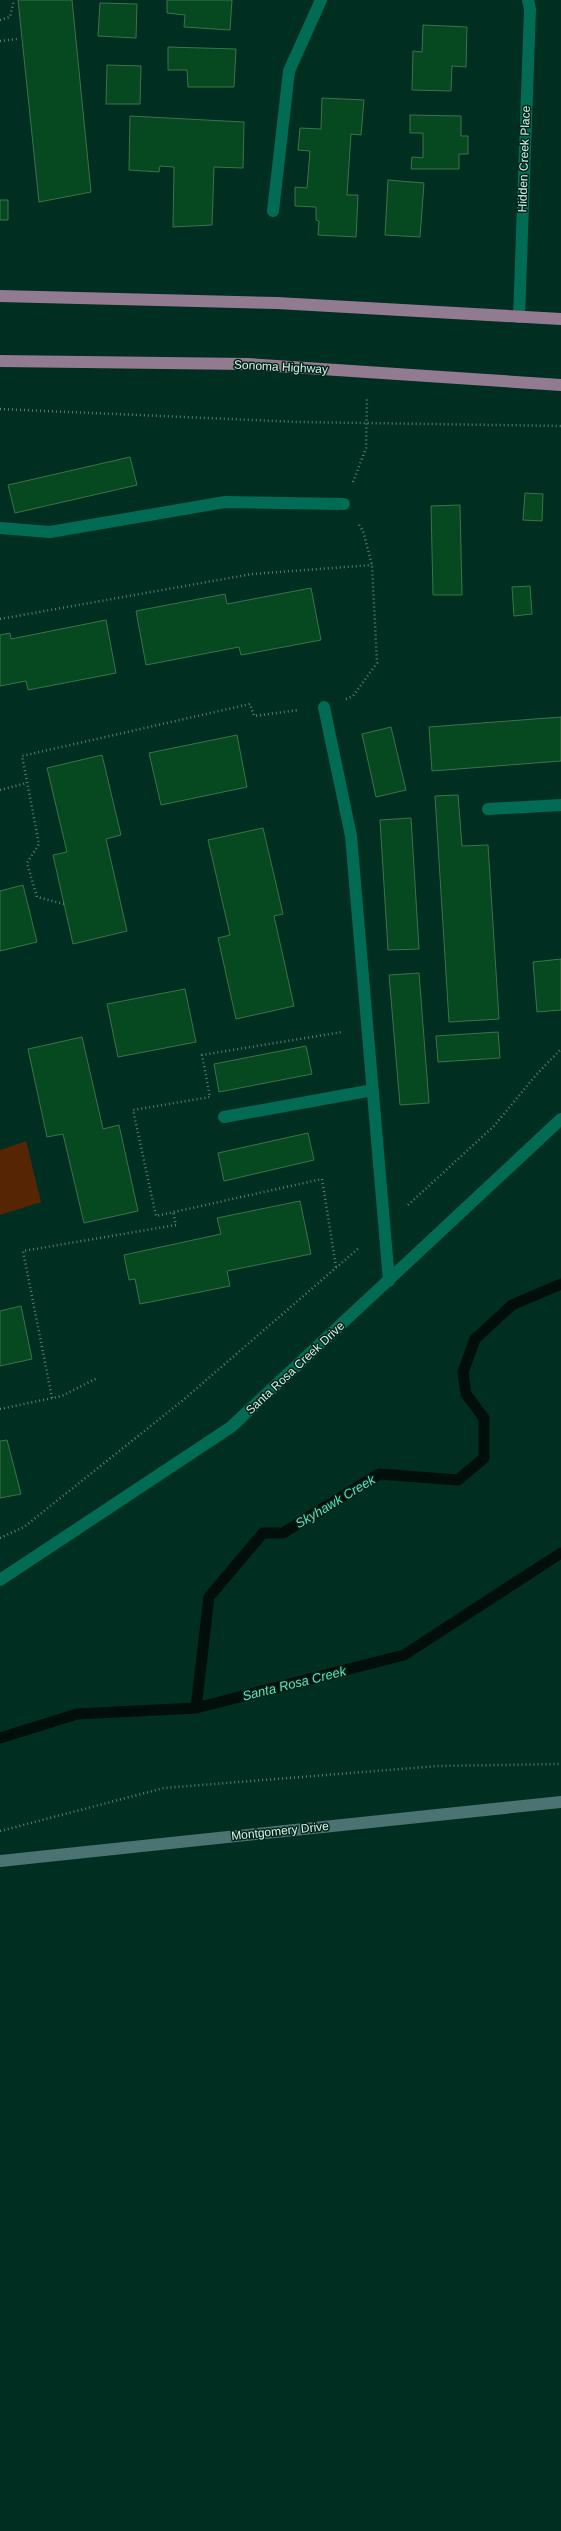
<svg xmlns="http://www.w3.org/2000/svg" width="561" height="2531" viewBox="0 0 561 2531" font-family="Arial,sans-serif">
<rect width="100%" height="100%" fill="#002e21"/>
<path fill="#562604" d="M26,1141L41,1202L0,1215V1150Z"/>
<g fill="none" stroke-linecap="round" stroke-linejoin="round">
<path stroke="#010e09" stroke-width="11" d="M196,1708L209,1597L263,1533H283L379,1474L458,1480L484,1458V1418L466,1394L463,1372L475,1339L512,1305L561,1284
M0,1738L77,1714L196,1708L404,1655L561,1553"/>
</g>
<path fill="#064820" stroke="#3a7449" d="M18,0H72L91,192L39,202Z
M167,0H232L230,30L184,27L185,15L167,13Z
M100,3L137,4L136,38L98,36Z
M423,25L467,27L466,67L452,66L451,91L412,90L413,51L422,52Z
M168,47L236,49L234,87H188L187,70H168Z
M107,65L141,66L140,104H106Z
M322,98L364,100L361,135L351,134L347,195H358L356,237L318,235L319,221L316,220V207L295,206V187L307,188L310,151L298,150L300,128L321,129Z
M410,115L461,116V136H468V154H459V169H411L412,157L423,158V133H410Z
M130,116L244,122L243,168L214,167L212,225L173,227L174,167L160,166L159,172L129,170Z
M388,180L424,183L420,237L385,235Z
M0,200H8V220H0Z
M130,457L137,485L15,513L8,485Z
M525,493L543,494L542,521L523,520Z
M460,505L462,595H433L431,506Z
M530,586L532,614L514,616L512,587Z
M311,588L321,640L241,655L239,647L146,665L136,611L225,594L227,604Z
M106,620L116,673L28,690L26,681L0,686V635L10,633L11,639Z
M561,717V761L432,771L429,727Z
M391,727L406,790L376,797L362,734Z
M237,735L247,787L161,805L149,753Z
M102,755L121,835L106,839L127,931L73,944L53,855L67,852L47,768Z
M458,795L462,846L488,845L499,1019L449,1022L435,796Z
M411,818L419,949L388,950L380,820Z
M263,828L283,914L274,916L294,1006L236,1019L218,938L230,935L208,840Z
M23,885L37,942L0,951V891Z
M561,959V1010L537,1012L533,962Z
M419,973L429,1103L400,1105L389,975Z
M185,989L196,1042L118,1057L107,1004Z
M498,1032L500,1058L438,1062L436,1036Z
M82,1037L103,1129L119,1125L138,1211L84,1223L63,1134L47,1137L28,1049Z
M306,1046L312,1074L219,1092L214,1064Z
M308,1133L314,1160L224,1181L218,1153Z
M300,1201L311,1254L227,1271L230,1286L140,1304L135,1279L129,1280L124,1255L221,1234L217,1218Z
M21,1306L32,1359L0,1366V1311Z
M7,1440L21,1494L0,1498V1441Z"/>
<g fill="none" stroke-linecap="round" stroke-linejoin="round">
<path stroke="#558073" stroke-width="2.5" stroke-dasharray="1 3" stroke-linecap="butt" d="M0,20L10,17L14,0
M0,41L17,39
M0,409L299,422L561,426
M353,482L366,448L367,397
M0,619L252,574L372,565
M346,699L353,696L377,663L372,565L363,531L358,523
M0,790L27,783
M64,904L37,897L27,863L39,844L22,756L250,704L254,716L299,710
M408,1205L494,1126L536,1075L561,1049
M336,1267L322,1179L156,1216L133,1110L210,1097L202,1055L342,1032
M52,1398L23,1251L176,1225L173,1212
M0,1409L62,1396L97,1378
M0,1538L24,1527L182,1401L360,1247
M0,1831L164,1788L438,1766L561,1764"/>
<path stroke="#016b53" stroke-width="12" d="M273,211L289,71L321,0
M0,528L50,532L225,502L344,504
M324,707L351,836L389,1281
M488,809L561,805
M224,1117L373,1090"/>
<path stroke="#016b53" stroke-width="12" d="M519,317L530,9L528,0
M0,1580L231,1427L561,1119"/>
<path stroke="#4a7372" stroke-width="12" d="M0,1861L561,1802"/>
<path stroke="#927b91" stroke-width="12" d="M0,296L277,303L561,319
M0,361L247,364L561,385"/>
</g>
<g text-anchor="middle" stroke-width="3" stroke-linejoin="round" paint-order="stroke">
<g font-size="12" fill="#cff7e8" stroke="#062219">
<text transform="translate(524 159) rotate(-88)" y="4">Hidden Creek Place</text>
<text transform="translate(281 367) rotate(3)" y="4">Sonoma Highway</text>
<text transform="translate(295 1368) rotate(-43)" y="4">Santa Rosa Creek Drive</text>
<text transform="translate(280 1831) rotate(-6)" y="4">Montgomery Drive</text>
</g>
<g font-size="13" font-style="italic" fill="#5de4bc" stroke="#062219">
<text transform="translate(335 1501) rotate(-31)" y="5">Skyhawk Creek</text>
<text transform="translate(294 1683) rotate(-14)" y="5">Santa Rosa Creek</text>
</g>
</g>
</svg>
